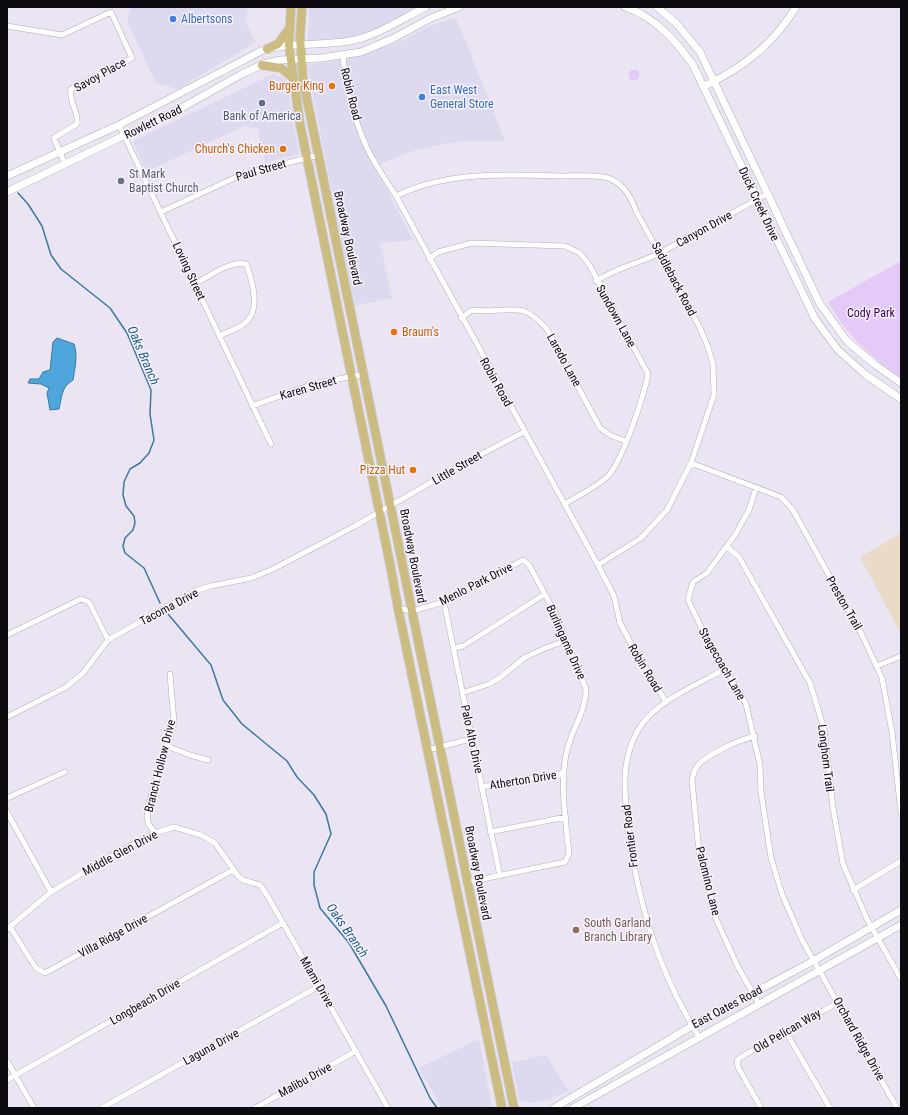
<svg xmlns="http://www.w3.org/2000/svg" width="908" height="1115" viewBox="0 0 908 1115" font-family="'Roboto Condensed',sans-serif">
<rect width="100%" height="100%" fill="#ebe4f2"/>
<path fill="#dddaf0" d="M131,7H248L245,22L256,42L178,89L156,83L127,21Z
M309,7H421L379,28L348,38L308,41Z
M455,18L461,29L505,141H467L443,144L413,151L375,166L413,240L380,243L392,298L354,306L307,65L346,59L379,48L401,41L427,27Z
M273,74L286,79L299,154L265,163L257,127L250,129L246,125L146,172L133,141Z
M479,1039L492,1108H442L419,1068Z
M546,1055L569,1091L550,1099L532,1103L519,1100L512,1062Z"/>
<path fill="#eadbc8" d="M901,533V634L860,557Z"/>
<path fill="#e3caf9" d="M628.5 75a5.5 5.5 0 1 1 11 0a5.5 5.5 0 1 1-11 0Z
M901,261V378C869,355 848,337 828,302Z"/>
<path fill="#4fa6dd" stroke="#3c78a0" d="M57,338L74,344C78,356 75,367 73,380C61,387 62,397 59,409L50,410L47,393L49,388L41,384L28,383L30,379H39L43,372L50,370L53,342Z"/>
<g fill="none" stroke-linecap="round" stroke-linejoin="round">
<path stroke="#3c78a0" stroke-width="1.5" d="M18,193L28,204L42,226L51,255L61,269L110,308L127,333L151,390L150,414L154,440L149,453L140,463L130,469L124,482L123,495L126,506L134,516L135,523L133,530L125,538L123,546L125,553L144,568L160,603
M168,614L211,665L223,700L242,724L287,761L297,777L314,795L326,814L331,834L314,872V885L320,908L349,943L386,1006L430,1098L437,1108"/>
<defs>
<path id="street" d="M7,26L62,35L111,12L132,58L71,89C68,100 79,112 77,124L54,138L65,164
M343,55C345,87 354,119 367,148C375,165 386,180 396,196L598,565L614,596L620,623L629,640L666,702
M119,125L271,444
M396,196C448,170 506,175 563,176C575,176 600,174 611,179C625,186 631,197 636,211L700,328L708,347L713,364L714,395L691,463L667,510L641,538L598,565
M161,212L243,174L319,155
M429,259L438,252L472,243L565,246L580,253L590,266L648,374C644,395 622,463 607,477C595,488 579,495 565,504
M596,281C616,268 639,263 660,253L767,194
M195,284C208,277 230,260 246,264C250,274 253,284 254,295C256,323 242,326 219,336
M461,318L472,310C489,313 508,307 524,311C533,314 540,322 547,329L600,428L610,435L625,441
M252,406L313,384L364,374
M691,463L781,497L793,510L862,635L882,678L892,732L901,813
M756,488L749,510L735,535L707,573L693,582L688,600L706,637L746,704L760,765L761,792L771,858L782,894L802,940L897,1108
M727,547L739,557L810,683L824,729L833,808L843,864L867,919L901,979
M444,602L500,876
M398,608L412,611L444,602L523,560L529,565L554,611L586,689C586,710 572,730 567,750C559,783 566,821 569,854L565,862L468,882
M7,635L81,599L89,602L108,640
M454,648L463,646L545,594
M877,666L901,656
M462,693L489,684L501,677L524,658L543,649L565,641
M7,717L66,687L83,673L108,640L195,591L211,586L251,578L273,569L355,526L470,460L524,432
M755,736C739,740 710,753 699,764C694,769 693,775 692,781L699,852L716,919L738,967L759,1004
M167,746L190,755L208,760
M427,750L471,739
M481,787L564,773
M7,798L65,772
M7,812L51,892
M490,832L566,817
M155,833L148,823L147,809L174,722L170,674
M853,890L901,861
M10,927L36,968L45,973L233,870
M7,929L51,892L109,857L155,833L174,827L201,835L215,843L238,876L243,880L260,885L267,895L388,1108
M786,1032L830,1108
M699,1037C658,971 638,904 628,827C624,791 620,755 642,724C660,700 698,684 725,669
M7,1061L34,1108
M7,1080L283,923
M102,1108L319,986
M255,1108L356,1051
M761,1108L738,1067L737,1061L741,1057L837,1003"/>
<path id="secondary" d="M625,7C655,17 675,40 693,65L815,319L838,350L866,375L901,399
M657,7L676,23L700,52L820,304L847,341L874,364L901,383
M703,87C742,68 773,45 796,7
M7,176L119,125L261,51C290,42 321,46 350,41C377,36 401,19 426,7
M7,192L183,107L242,74L263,64L280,60L321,58L361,52L392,39L431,18L459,7
M554,1108L692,1026L813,961L901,910
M573,1108L901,925"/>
<path id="primary" d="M291,7L289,46L300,124L390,564L398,608L502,1108
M302,7L300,37L303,80L514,1108
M267,49L278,44L289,29
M262,65L281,68L292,77"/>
</defs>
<use href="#street" stroke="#b3acba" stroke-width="6"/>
<use href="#secondary" stroke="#b3acba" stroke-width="8"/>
<use href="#primary" stroke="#cac9ca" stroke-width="10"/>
<use href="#street" stroke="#fff" stroke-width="5"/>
<use href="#secondary" stroke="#fff" stroke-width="7"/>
<use href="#primary" stroke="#cdbc80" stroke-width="8"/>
</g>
<g fill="#3f7fe0" stroke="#f8f2fd" stroke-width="1.5">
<circle cx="173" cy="19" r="4"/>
<circle cx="422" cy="97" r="4"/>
</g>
<g fill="#e8710a" stroke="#f8f2fd" stroke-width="1.5">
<circle cx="332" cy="86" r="4"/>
<circle cx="283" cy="149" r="4"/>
<circle cx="394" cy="332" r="4"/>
<circle cx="413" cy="470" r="4"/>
</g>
<circle fill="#5c6f8a" stroke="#f8f2fd" stroke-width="1.5" cx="262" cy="103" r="4"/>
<circle fill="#6b7280" stroke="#f8f2fd" stroke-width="1.5" cx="121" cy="181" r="4"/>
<circle fill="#8d6e63" stroke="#f8f2fd" stroke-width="1.5" cx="576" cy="930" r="4"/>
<g text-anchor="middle" stroke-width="3" stroke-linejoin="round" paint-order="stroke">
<g font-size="12" fill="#366cbe" stroke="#f8f2fd" text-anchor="start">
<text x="181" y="23">Albertsons</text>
<text x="430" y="94">East West<tspan x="430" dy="14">General Store</tspan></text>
</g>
<g font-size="12" fill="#0e0b10" stroke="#f8f2fd">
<text transform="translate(100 75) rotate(-29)" y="4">Savoy Place</text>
<text transform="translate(351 94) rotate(76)" y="4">Robin Road</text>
<text transform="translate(153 122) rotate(-26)" y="4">Rowlett Road</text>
<text transform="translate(261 170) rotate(-16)" y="4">Paul Street</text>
<text transform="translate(759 204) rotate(65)" y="4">Duck Creek Drive</text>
<text transform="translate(704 229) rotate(-29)" y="4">Canyon Drive</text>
<text transform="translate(348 238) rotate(78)" y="4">Broadway Boulevard</text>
<text transform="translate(189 271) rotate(65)" y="4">Loving Street</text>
<text transform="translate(674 279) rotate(62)" y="4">Saddleback Road</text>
<text transform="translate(616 316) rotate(61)" y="4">Sundown Lane</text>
<text transform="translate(564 360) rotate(61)" y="4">Laredo Lane</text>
<text transform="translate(496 382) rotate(61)" y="4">Robin Road</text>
<text transform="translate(308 388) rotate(-16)" y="4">Karen Street</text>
<text transform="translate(457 468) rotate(-30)" y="4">Little Street</text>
<text transform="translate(413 556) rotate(79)" y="4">Broadway Boulevard</text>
<text transform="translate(476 584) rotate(-27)" y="4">Menlo Park Drive</text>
<text transform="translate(844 603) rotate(60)" y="4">Preston Trail</text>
<text transform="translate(169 607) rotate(-28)" y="4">Tacoma Drive</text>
<text transform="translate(566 642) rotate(66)" y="4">Burlingame Drive</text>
<text transform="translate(722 664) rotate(60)" y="4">Stagecoach Lane</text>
<text transform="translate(645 668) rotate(59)" y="4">Robin Road</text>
<text transform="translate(472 739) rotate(78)" y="4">Palo Alto Drive</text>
<text transform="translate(826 758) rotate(83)" y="4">Longhorn Trail</text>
<text transform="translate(160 766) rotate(-76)" y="4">Branch Hollow Drive</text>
<text transform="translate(523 780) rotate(-9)" y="4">Atherton Drive</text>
<text transform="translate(630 836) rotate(-97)" y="4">Frontier Road</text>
<text transform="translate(120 853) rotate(-28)" y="4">Middle Glen Drive</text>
<text transform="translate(478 873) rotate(79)" y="4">Broadway Boulevard</text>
<text transform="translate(708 881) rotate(76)" y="4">Palomino Lane</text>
<text transform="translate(113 936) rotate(-29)" y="4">Villa Ridge Drive</text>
<text transform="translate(317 982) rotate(60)" y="4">Miami Drive</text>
<text transform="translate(145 1002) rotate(-30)" y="4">Longbeach Drive</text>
<text transform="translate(727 1007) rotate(-28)" y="4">East Oates Road</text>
<text transform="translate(787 1031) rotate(-30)" y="4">Old Pelican Way</text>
<text transform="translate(859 1039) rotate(61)" y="4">Orchard Ridge Drive</text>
<text transform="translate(211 1047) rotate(-29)" y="4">Laguna Drive</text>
<text transform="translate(305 1080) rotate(-29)" y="4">Malibu Drive</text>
</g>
<g font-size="12" fill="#c56008" stroke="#f8f2fd" text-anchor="end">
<text x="324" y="90">Burger King</text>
<text x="275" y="153">Church's Chicken</text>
<text x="402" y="336" text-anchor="start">Braum's</text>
<text x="405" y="474">Pizza Hut</text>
</g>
<g font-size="12" fill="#4e5e75" stroke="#f8f2fd">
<text x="262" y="120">Bank of America</text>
</g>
<g font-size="12" fill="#5b616d" stroke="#f8f2fd" text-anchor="start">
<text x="129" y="178">St Mark<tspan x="129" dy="14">Baptist Church</tspan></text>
</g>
<g font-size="12" fill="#3e005e" stroke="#f8f2fd">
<text x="871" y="317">Cody Park</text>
</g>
<g font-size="12" fill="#785e54" stroke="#f8f2fd" text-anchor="start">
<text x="584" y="927">South Garland<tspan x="584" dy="14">Branch Library</tspan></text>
</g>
<g font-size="13" font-style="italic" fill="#1f5e84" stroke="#f8f2fd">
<text transform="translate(144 355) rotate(67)" y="5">Oaks Branch</text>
<text transform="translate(348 930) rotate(55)" y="5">Oaks Branch</text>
</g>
</g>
<rect width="908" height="1115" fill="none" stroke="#0e0b10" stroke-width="16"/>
</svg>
